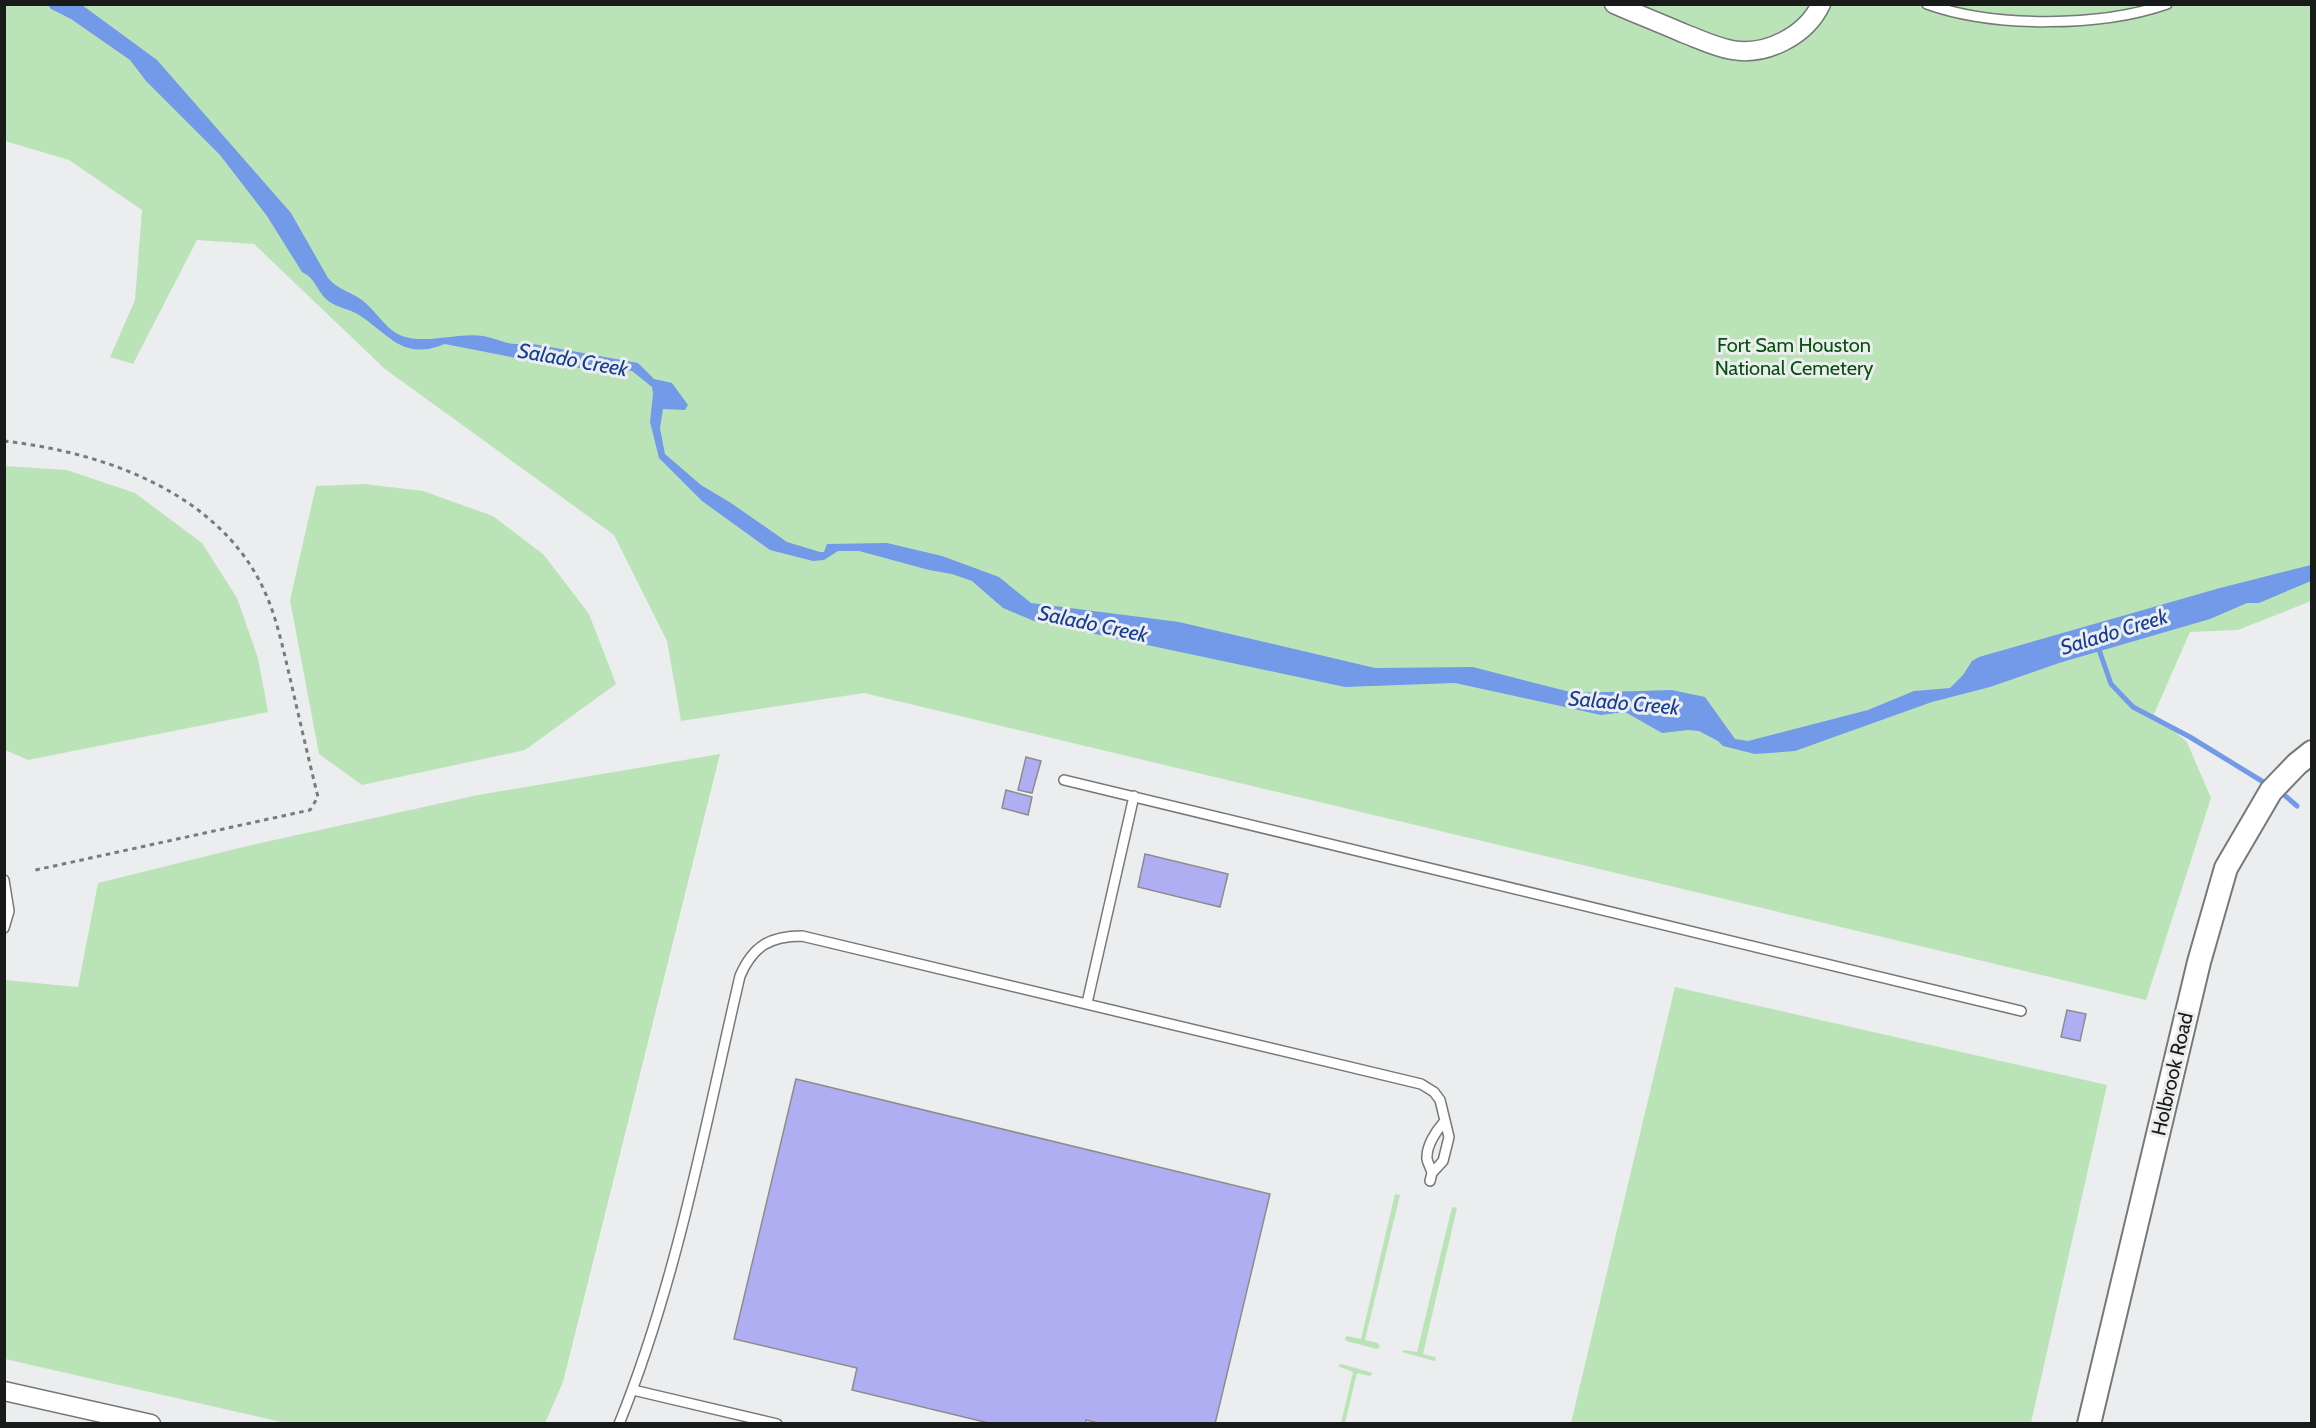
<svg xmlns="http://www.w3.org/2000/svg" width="2316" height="1428" viewBox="0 0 2316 1428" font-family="Cabin,sans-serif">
<rect width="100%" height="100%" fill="#ecedee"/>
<path fill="#bae4b8" d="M4,5H2311V601L2238,630L2190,632L2154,714L2187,742L2211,798L2146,1000L864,693L681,721L667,641L614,535L385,369L254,244L197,240L133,364L110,357L135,300L142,210L69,160L5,141Z
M5,466L67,470L135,493L202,543L237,598L258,658L268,712L28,760L5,750Z
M365,484L423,491L493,516L544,555L589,614L616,684L525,750L362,785L319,754L290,600L316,486Z
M720,754L563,1382L545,1423H286L5,1359V980L78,987L98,883L243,847L478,795Z
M1675,987L2107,1085L2031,1423H1571Z
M1395,1194L1400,1195L1365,1340L1378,1343L1380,1347L1377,1349L1346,1341L1345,1338L1347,1336L1361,1339Z
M1452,1207L1457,1208L1423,1354L1435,1357L1436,1360L1434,1361L1402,1352L1404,1350L1417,1352Z
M1341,1364L1373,1373L1370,1376L1357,1373L1345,1423H1341L1353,1372L1338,1366Z"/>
<path fill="#729ae8" d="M48,5H82L157,60L291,213L328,278C337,289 351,292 362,300C374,309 384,326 396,333C419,347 457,332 483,336C500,339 509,347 528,343L638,363L654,379L672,383L688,405L685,410L663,409L660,428L665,454L701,485L731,503L787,542L820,552H824L827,544L887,543L942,556L999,577L1031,603L1179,622L1375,668L1473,667L1574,693L1672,690L1705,697L1735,739L1748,741L1868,710L1914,691L1950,688L1963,675L1972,661L1979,657L2220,588L2311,565V581L2259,603H2247L2210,619L2059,663L1990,687L1932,702L1795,751L1755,754L1723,746L1718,741L1699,731L1688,730L1662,733L1625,712L1601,715L1455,683L1345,687L1034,621L1003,608L972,581L952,574L929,570L859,551H838L824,560L813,561L770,550L702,501L659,458L650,422L653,394L652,387L632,371L588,365L580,368L553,363L546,364L445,344C403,361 391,336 359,315C350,309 334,307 326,299C316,289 315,278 302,272L267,216L220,155L146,81L130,60L71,19L51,9Z"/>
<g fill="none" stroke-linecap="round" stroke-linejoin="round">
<path stroke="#729ae8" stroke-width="5" d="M2097,644L2111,684L2133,707L2190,737L2265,783
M2282,793L2297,806"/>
</g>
<path fill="#b0aef3" stroke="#8c8c8d" stroke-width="1.5" d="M1026,757L1041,761L1032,793L1018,790Z
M1006,790L1032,797L1028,815L1002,808Z
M1145,854L1228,874L1220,907L1138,887Z
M2067,1010L2086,1014L2080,1041L2061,1037Z
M796,1079L1270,1194L1215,1424H1103L1086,1420V1424H993L852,1390L857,1368L734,1339Z"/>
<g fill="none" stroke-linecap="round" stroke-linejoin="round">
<defs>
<path id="service" d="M1927,4C1994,28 2101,27 2167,4
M1064,780L2021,1011
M4,880L9,911L4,928
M1087,1003L1134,796
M1432,1173C1431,1168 1428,1164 1427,1159C1426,1146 1436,1131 1444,1122
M633,1390L777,1424
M619,1424C677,1281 705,1126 740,976C753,946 770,936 802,936C1008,985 1214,1036 1421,1084L1434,1092L1440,1100L1449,1137L1443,1161L1432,1173L1430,1181"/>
<path id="minor" d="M1614,4C1637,14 1660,23 1683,33C1699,39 1715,47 1732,50C1766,56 1806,36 1821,4
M4,1391L151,1424"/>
<path id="tertiary" d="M2089,1424L2199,962L2226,868L2271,791L2297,764L2312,752"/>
</defs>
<use href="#service" stroke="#777878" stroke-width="12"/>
<use href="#minor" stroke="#777878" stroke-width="21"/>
<use href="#tertiary" stroke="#777878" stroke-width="26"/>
<path stroke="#797a7b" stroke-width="3" stroke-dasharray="4.5 4.5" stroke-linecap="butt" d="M4,441C100,452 209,489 258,578C275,609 282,644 290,678C299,717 308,757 318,797L310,810L31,871"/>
<use href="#service" stroke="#fff" stroke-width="9"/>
<use href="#minor" stroke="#fff" stroke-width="18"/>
<use href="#tertiary" stroke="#fff" stroke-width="22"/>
</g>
<g text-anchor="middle" stroke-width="6" stroke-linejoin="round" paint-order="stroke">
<g font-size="20" fill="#04520b" stroke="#ecedee">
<text x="1794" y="352">Fort Sam Houston<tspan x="1794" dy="23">National Cemetery</tspan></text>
</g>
<g font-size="20" fill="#191a1a" stroke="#ecedee">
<text transform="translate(2172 1074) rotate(-77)" y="7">Holbrook Road</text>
</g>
<g font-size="21" font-style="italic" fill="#133d95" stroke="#ecedee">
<text transform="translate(573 360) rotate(10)" y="7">Salado Creek</text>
<text transform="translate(1093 624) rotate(12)" y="7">Salado Creek</text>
<text transform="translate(2114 632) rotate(-17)" y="7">Salado Creek</text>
<text transform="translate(1624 703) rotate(5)" y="7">Salado Creek</text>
</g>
</g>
<rect width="2316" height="1428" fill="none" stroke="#191a1a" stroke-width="12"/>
</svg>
